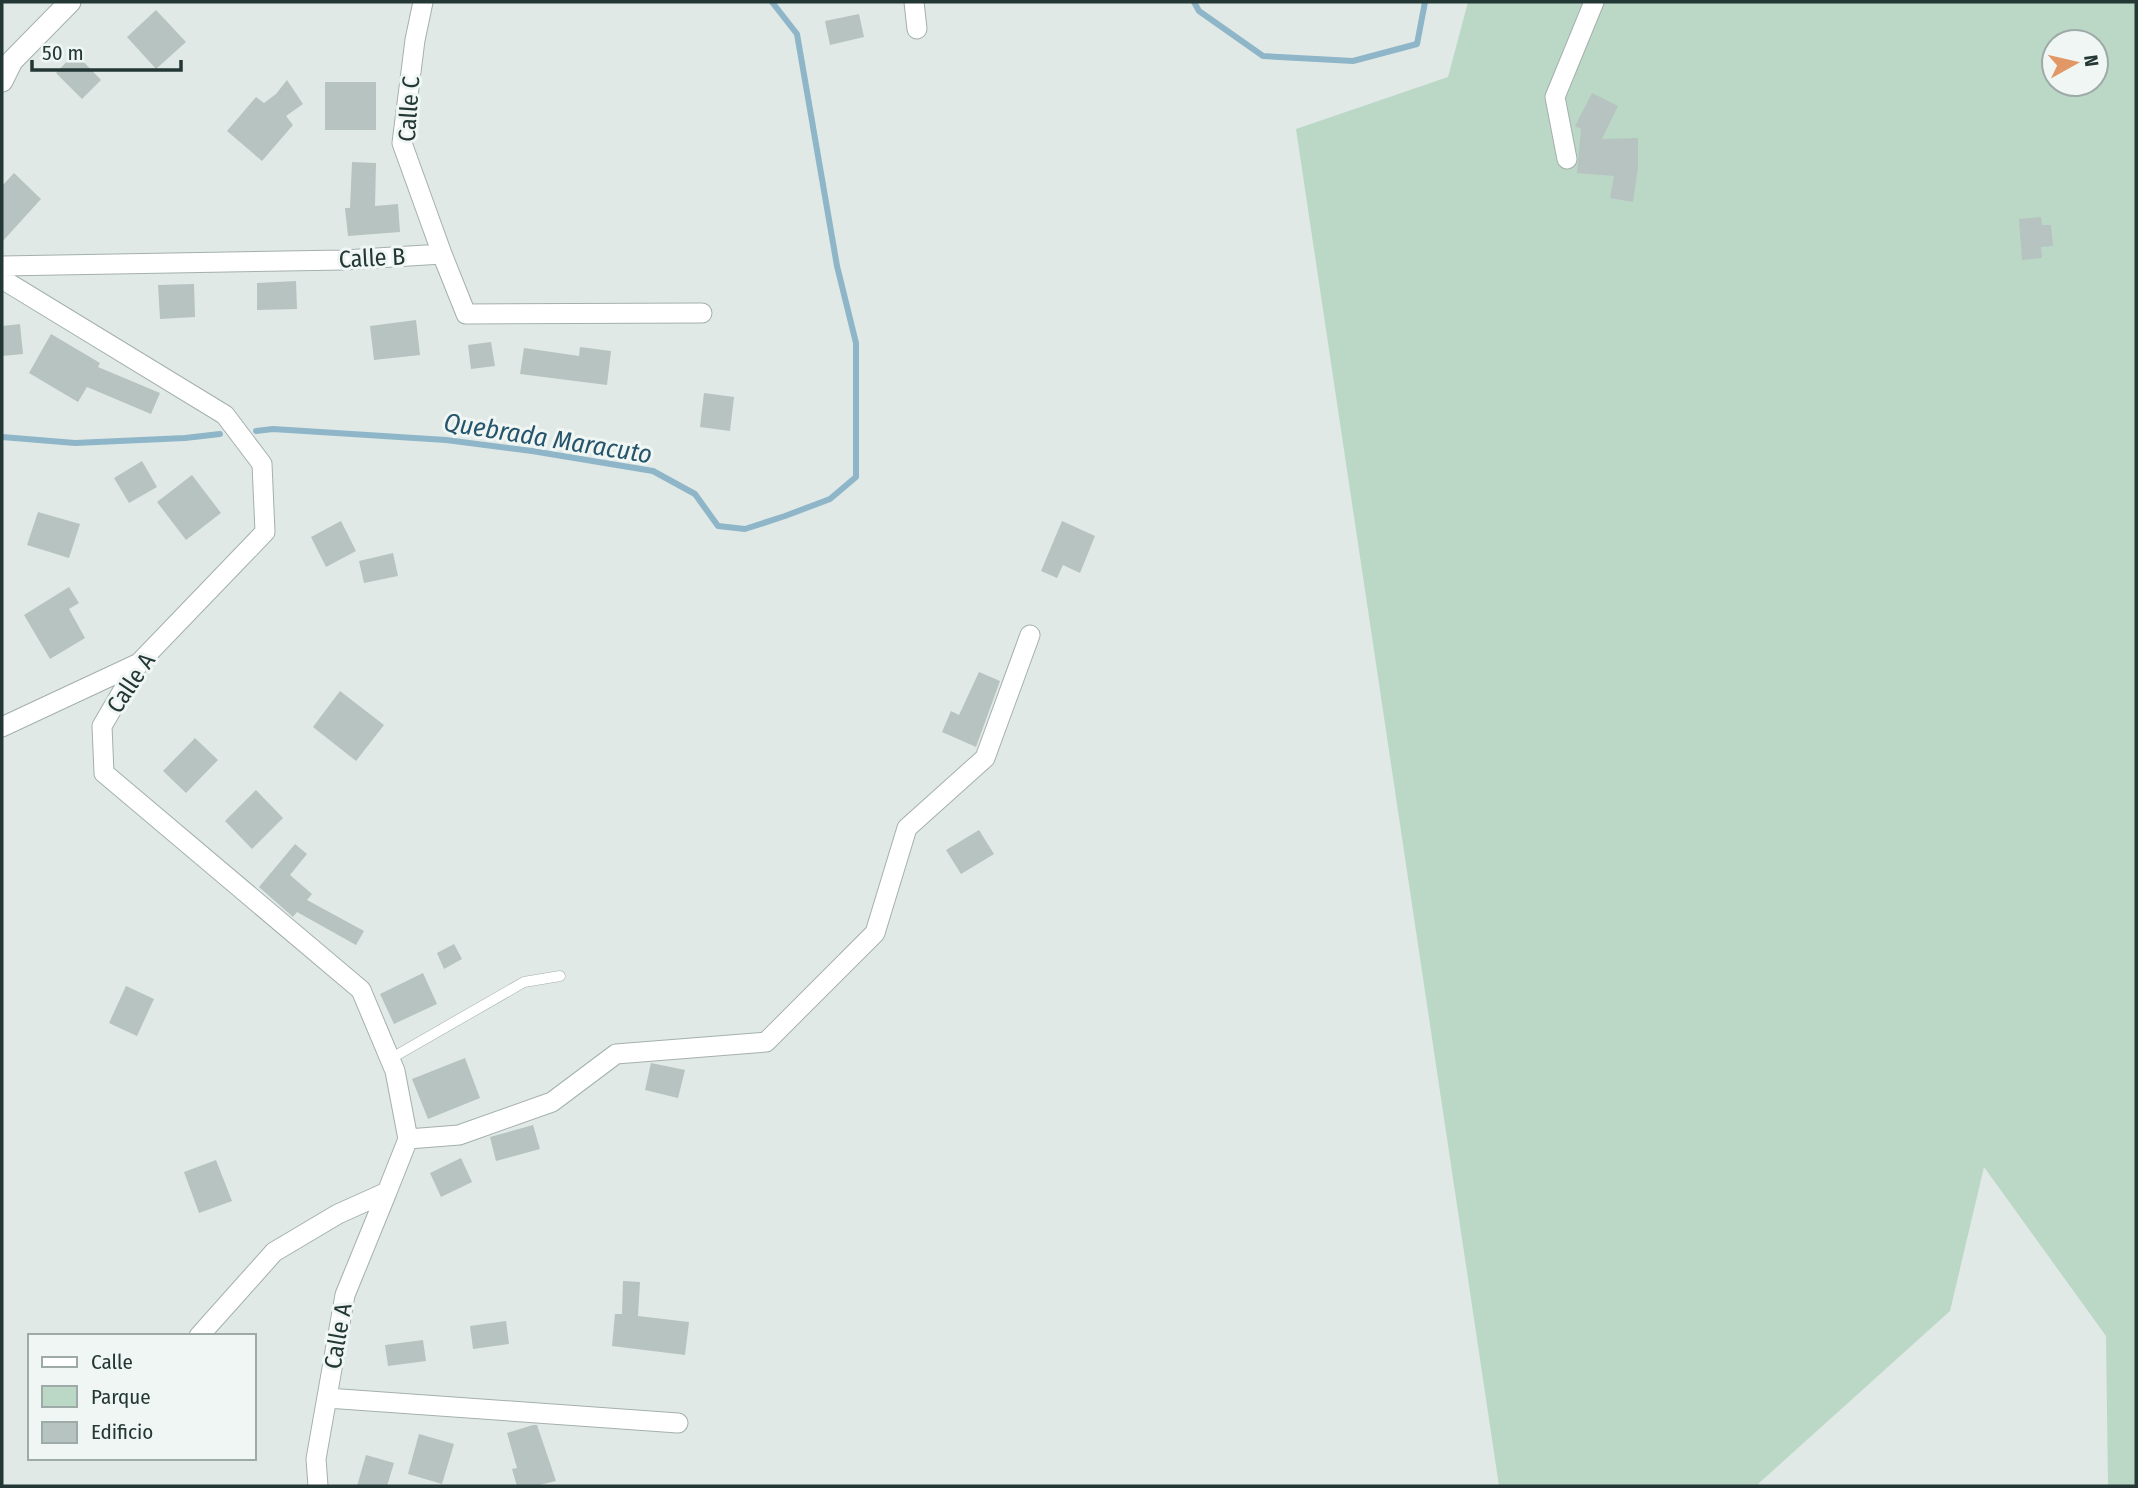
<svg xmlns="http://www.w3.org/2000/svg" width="2138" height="1488" viewBox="0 0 2138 1488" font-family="'Fira Sans Condensed',sans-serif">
<rect width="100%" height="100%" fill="#e0e9e6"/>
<path fill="#bbd8c7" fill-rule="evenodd" d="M1468,2H2136V1486H2108L2106,1336L1984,1167L1950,1311L1758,1484L1762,1486H1499L1296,129L1448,77ZM2054,42H2096V84H2054Z"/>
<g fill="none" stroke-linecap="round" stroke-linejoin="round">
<path stroke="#8eb6c8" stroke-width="6" d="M1194,2L1199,11L1263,56L1353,61L1417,44L1425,2
M256,431L273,429L446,440L532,451L653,471L695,494L718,526L745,529L785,516L830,499L856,477V343L837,266L797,34L772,2
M2,437L75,443L185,438L220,434"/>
</g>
<path fill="#b6c3c0" d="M156,10L186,42L156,69L127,37Z
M859,14L864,37L830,45L825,21Z
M75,53L101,80L82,99L56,73Z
M287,80L303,104L286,116L293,125L262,161L227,131L256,97L264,103L276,94Z
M325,82H376V130H325Z
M1592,93L1618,106L1602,139L1638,138V167L1633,202L1610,198L1614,176L1577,173L1581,129L1575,126Z
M352,162L376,163L375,206L398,204L400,232L348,236L345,208H350Z
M14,173L41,199L2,242V186Z
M2041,217L2042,225H2051L2053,246L2041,247L2042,258L2022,260L2019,219Z
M296,281L297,309L257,310V283Z
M194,284L195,317L160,319L158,285Z
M416,320L420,355L374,360L370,326Z
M20,324L23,354L2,356V326Z
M51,334L100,363L98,367L160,393L151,414L87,387L78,402L29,373Z
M491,342L495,366L471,369L468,345Z
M580,347L611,351L607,385L520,374L524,348L579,356Z
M704,393L734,397L730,431L700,427Z
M142,461L157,487L129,503L114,478Z
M192,475L221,513L186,540L157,502Z
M38,512L80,524L69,558L27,545Z
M341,521L356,551L326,567L311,537Z
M1062,521L1095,536L1080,573L1063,565L1057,578L1041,571Z
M393,553L398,576L364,583L359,561Z
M69,587L79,603L69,609L85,638L50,659L24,615Z
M979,672L1000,681L976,747L942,732L951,711L959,715Z
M340,691L384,725L356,761L313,727Z
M195,738L218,760L186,793L163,771Z
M256,790L283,818L252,849L225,821Z
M979,830L994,854L961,874L946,850Z
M295,844L307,854L290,875L312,894L307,900L364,931L356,945L297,912L293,917L259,887Z
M454,944L462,959L444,969L437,953Z
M423,973L437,1004L394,1024L380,994Z
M126,986L154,999L137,1036L109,1023Z
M465,1058L480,1098L428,1119L412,1079Z
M651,1063L685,1070L678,1098L645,1090Z
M533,1125L540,1149L496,1161L490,1137Z
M461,1158L472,1182L441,1197L430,1173Z
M216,1160L232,1201L199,1213L184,1172Z
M623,1281L640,1282L638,1316L689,1322L685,1355L612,1346L615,1314H622Z
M506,1321L509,1344L473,1349L470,1326Z
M423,1340L426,1361L388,1366L385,1345Z
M533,1425H537L556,1481L535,1486H517L512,1469L517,1468L507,1433Z
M419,1434L454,1444L442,1484L408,1474Z
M366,1455L394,1463L387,1486H357Z"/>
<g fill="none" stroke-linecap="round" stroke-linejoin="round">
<defs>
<path id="service" d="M390,1059L524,982L560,976"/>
<path id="minor" d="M423,2L415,40L402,143L442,254
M914,2L917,29
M1567,159L1555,97L1594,2
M2,266L344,260L442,254L466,314L702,313
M2,279L225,415L262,464L265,532L139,663L102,726L104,773L361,990L395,1071L408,1139
M2,727L139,663
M408,1139L459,1135L552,1102L616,1054L766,1042L875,933L907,828L985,758L1030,635
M199,1336L274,1252L338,1214L387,1192L408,1139
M327,1398L678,1423
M318,1486L316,1459L345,1295L387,1192"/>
<path id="tertiary" d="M2,81L12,61L70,2"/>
</defs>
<use href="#service" stroke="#a4b0ad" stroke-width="11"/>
<use href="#minor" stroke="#a4b0ad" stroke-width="21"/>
<use href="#tertiary" stroke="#a4b0ad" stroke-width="23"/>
<use href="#service" stroke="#fff" stroke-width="10"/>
<use href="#minor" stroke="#fff" stroke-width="19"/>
<use href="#tertiary" stroke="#fff" stroke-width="21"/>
</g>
<g text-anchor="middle" stroke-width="6" stroke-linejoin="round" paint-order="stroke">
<g font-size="24" fill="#233735" stroke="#f0f6f4">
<text transform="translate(409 109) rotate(-86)" y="8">Calle C</text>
<text transform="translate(372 258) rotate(-3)" y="8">Calle B</text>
<text transform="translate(131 683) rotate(-56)" y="8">Calle A</text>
<text transform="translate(338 1336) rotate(-80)" y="8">Calle A</text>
</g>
<g font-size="26" font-style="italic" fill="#25546b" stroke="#f0f6f4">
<text transform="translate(548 438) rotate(9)" y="9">Quebrada Maracuto</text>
</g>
</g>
<rect width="2138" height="1488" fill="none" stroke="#233735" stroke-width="7"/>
<rect x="28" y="1334" width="228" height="126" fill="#f0f6f4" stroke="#9eaaa8" stroke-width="2"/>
<rect x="42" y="1357" width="35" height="10" fill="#ffffff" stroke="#9eaaa8" stroke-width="2"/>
<text x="91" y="1369" font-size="21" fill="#233735">Calle</text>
<rect x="42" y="1386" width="35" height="21" fill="#bbd8c7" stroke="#9eaaa8" stroke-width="2"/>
<text x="91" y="1404" font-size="21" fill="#233735">Parque</text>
<rect x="42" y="1422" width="35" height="21" fill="#b6c3c0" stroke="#9eaaa8" stroke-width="2"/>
<text x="91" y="1439" font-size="21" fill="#233735">Edificio</text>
<g transform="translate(2075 63) rotate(82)"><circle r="33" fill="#f0f6f4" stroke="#9eaaa8" stroke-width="2"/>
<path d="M0-5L12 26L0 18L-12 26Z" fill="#e19766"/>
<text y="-10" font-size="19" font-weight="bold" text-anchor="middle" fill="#233735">N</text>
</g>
<path d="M32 60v10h149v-10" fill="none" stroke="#233735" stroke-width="3.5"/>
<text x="42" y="60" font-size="21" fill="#233735" stroke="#f0f6f4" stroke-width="5" paint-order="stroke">50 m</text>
</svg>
